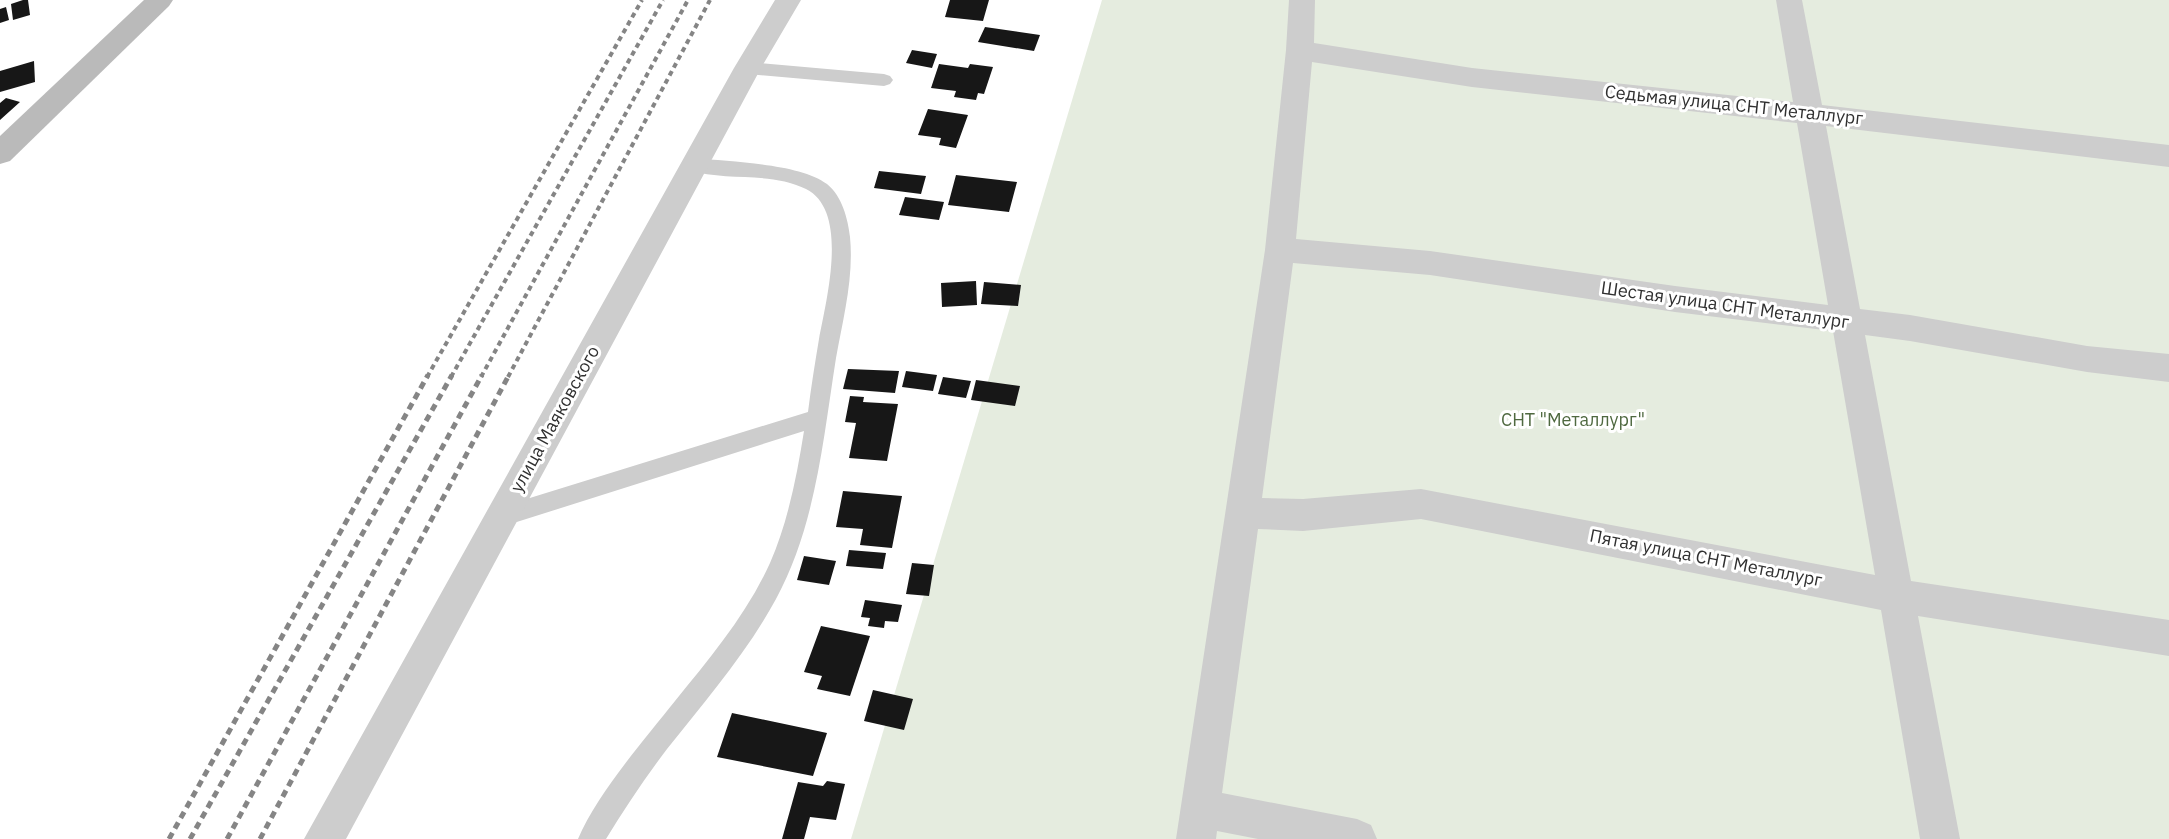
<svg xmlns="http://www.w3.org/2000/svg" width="2169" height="839" viewBox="0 0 2169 839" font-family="'IBM Plex Sans',sans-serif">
<rect width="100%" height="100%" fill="#fff"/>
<path fill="#e5ecdf" d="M1102,0H2169V839H851Z"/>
<path fill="#171717" d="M23,0H28L30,15L13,20L11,4Z
M950,0H989L983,21L945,17Z
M6,7L9,20L0,23V9Z
M985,27L1040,35L1034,51L978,42Z
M912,50L937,54L932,68L906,63Z
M34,61L35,82L0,92V71Z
M939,64L968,68L970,64L993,67L984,94L978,93L976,100L954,97L956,91L931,88Z
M6,98L20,102L0,120V103Z
M928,109L968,115L956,148L939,145L941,138L918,135Z
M879,171L926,176L921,194L874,188Z
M956,175L1017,182L1009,212L948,205Z
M905,197L944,202L939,220L899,215Z
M976,281L977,305L942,307L941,283Z
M984,282L1021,285L1018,306L981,304Z
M848,369L899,371L895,393L843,389Z
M906,371L937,375L933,391L902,387Z
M943,377L971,381L966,398L938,394Z
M976,380L1020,386L1015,406L971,400Z
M850,396L864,397L863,402L898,404L887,461L849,458L856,423L845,422Z
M843,491L902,496L892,548L860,545L863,529L836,527Z
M849,550L886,553L883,569L846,566Z
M804,556L836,561L829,585L797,580Z
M912,563L934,565L929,596L906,594Z
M865,600L902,605L898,622L885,621L884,628L868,626L870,618L861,617Z
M821,626L870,636L850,696L817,689L822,676L804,672Z
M873,690L913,699L904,730L864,721Z
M732,713L827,733L813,776L717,757Z
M827,781L845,784L836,820L810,817L804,839H782L798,782L823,786Z"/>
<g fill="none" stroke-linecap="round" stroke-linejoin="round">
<path fill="#cdcdcd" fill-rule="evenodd" d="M748,62L884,74L890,76L893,80L890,84L884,86L748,74L742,72L739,68L742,64Z
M695,158C730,162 799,163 827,184C842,196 848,219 850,237C854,278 843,319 836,358C823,440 816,525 776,599C746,654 705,701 667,749C645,778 625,808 606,839H578C597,794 644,740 675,701C710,658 747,614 770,563C788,522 797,475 804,431L501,527L493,524L490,517L493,510L501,507L808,412C811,387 815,363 819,339C826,301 850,211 806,189C770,171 726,182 689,170L686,165L689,160Z"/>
<path fill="#cdcdcd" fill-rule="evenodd" d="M775,0H801L761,68L346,839H304L734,68Z
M1289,0H1315L1314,43L1472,68L1793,102L1776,0H1802L1822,105L2169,145V167L1826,126L1860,309L1910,315L2087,346L2169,354V382L2087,372L1910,341L1865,335L1911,581L2169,620V656L1918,616L1960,839H1920L1881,610L1421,519L1303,531L1258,529L1222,793L1357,819L1371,825L1377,839H1258L1217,831L1216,839H1176L1265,250L1286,50ZM1312,62L1472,87L1797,123L1828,305L1675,286L1430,251L1296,239ZM1293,263L1430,275L1675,312L1833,331L1875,575L1421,489L1303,499L1262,498Z"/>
<path fill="#bababa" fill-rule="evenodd" d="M144,0H173L169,6L10,161L0,164V136Z"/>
<path stroke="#858585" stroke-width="4" stroke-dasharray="5 4" stroke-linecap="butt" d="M427,377L642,0
M451,377L663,0
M481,377L688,0
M508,377L710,0"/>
<path stroke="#858585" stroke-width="5" stroke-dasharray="7 5" stroke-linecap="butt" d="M169,839L428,375
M190,839L452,375
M227,839L482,375
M260,839L509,375"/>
</g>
<g text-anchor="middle" stroke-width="6" stroke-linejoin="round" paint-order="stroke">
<g font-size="18" fill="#303030" stroke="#fff">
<text transform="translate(1734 105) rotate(6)" y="6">Седьмая улица СНТ Металлург</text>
<text transform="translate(1725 305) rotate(8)" y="6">Шестая улица СНТ Металлург</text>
<text transform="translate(555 419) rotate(-61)" y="6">улица Маяковского</text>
<text transform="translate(1706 558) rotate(11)" y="6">Пятая улица СНТ Металлург</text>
</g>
<g font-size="18" fill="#4f6940" stroke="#fff">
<text x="1573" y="426">СНТ "Металлург"</text>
</g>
</g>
</svg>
